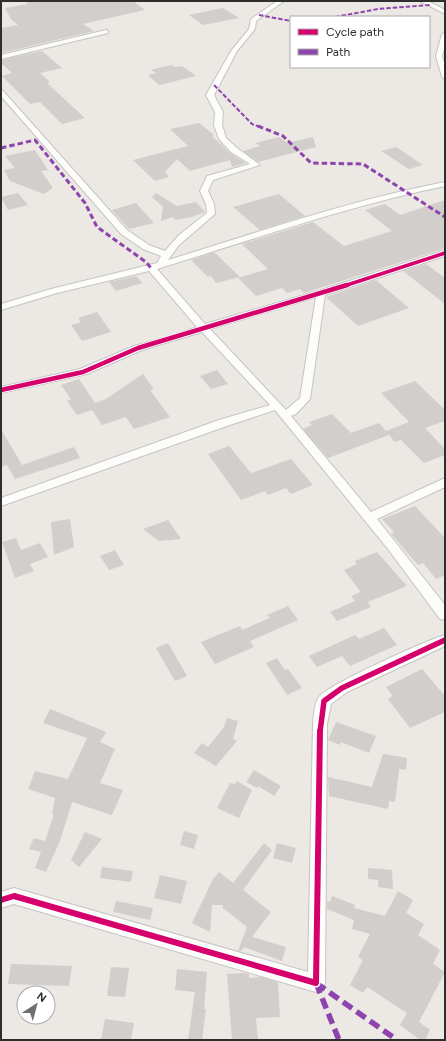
<svg xmlns="http://www.w3.org/2000/svg" width="446" height="1041" viewBox="0 0 446 1041" font-family="Figtree,sans-serif">
<rect width="100%" height="100%" fill="#ece8e4"/>
<path fill="#d1cecb" d="M25,1H133L145,10L83,24L94,31L1,53V28L18,25L11,19L5,8L28,4Z
M223,8L239,18L203,25L189,15Z
M42,51L62,68L40,73L50,82L47,83L85,118L62,124L40,102L30,104L2,76L12,73L1,63V60Z
M171,65L175,67L182,66L196,76L159,85L148,75L156,73L151,70Z
M199,123L214,135L212,136L230,153L246,163L232,167L230,160L190,171L177,159L165,172L169,177L155,181L133,160L188,146L170,129Z
M279,137L287,143L313,137L316,147L258,162L243,151L260,146L255,143Z
M396,147L423,165L409,169L381,151Z
M35,150L48,170L41,171L53,188L44,194L10,181L4,170L15,168L5,156Z
M18,193L28,205L8,210L1,197Z
M156,193L177,206L196,202L205,212L192,217L175,220L173,217L161,221L163,207L152,197Z
M279,194L305,216L260,230L233,207Z
M445,200V248L304,293L300,289L287,293L282,288L256,296L238,278L268,269L242,244L313,222L344,246L392,231L365,210L385,204L400,215Z
M136,203L154,223L129,229L112,210Z
M212,253H215L240,277L216,283L210,275L208,277L191,260Z
M426,264L445,278V304L403,271Z
M136,276L142,283L116,291L109,282Z
M376,280L409,308L358,326L326,297Z
M97,312L111,332L82,341L71,325L81,322L78,318Z
M217,370L228,384L211,389L200,376Z
M143,374L154,389L150,390L170,417L134,429L126,417L102,425L92,410L77,415L67,401L71,399L61,385L79,379L95,403L106,399Z
M415,381L445,410V421L425,428L445,449V455L424,463L401,440L395,442L389,435L328,458L303,429L312,425L309,422L332,414L351,433L379,423L386,431L409,422L381,393Z
M1,429L22,465L74,447L80,458L15,479L7,465L1,467Z
M229,446L251,473L291,459L313,485L291,494L286,488L268,495L265,491L241,500L208,454Z
M415,506L445,538V575L436,579L423,563L418,565L391,534L394,532L382,519Z
M70,519L74,547L54,555L51,522Z
M168,520L181,539L159,541L143,529Z
M16,538L21,550L40,543L48,557L30,564L34,571L15,578L2,542Z
M115,550L124,565L109,570L100,556Z
M377,552L407,586L368,602L371,607L337,621L330,612L355,601L351,596L361,592L344,570L357,564L355,561Z
M288,606L298,620L250,641L254,647L215,664L201,642L240,626L242,630L270,618L267,615Z
M384,628L397,645L350,666L342,656L317,667L309,656L355,635L359,639Z
M168,643L187,676L175,681L156,648Z
M277,658L285,670L288,669L302,688L287,695L266,663Z
M422,669L445,696V712L410,728L388,699L393,696L386,687Z
M50,709L106,732L100,742L115,749L100,783L123,790L112,815L72,802L60,841L46,872L35,868L41,852L29,849L34,838L45,841L54,814H52L55,798L28,789L35,771L68,779L87,738L43,723Z
M227,718L238,721L233,739L237,741L216,766L194,753L202,743L208,747L224,727Z
M336,722L376,736L369,753L341,742L340,745L328,740Z
M383,754L407,758L406,770L399,769L395,802L389,801L388,809L329,796L328,777L372,787Z
M254,770L281,786L274,796L258,786L257,788L246,782Z
M237,781L252,790L239,818L217,808L230,783L235,784Z
M184,831L198,835L194,849L180,845Z
M85,832L102,839L79,867L71,860Z
M264,843L272,850L243,890L271,912L252,937L286,947L282,961L244,947L241,951H238L247,927L223,908V905H212L210,932L192,923L213,879L219,872L233,883Z
M277,843L296,848L292,863L273,858Z
M102,867L133,871L131,882L100,878Z
M368,868L392,870L393,889L378,887V880L368,879Z
M160,875L187,881L181,904L154,898Z
M398,891L413,900L406,913L424,924L418,935L440,950L433,964L445,972L419,1022L430,1030L425,1040H420L400,1025L407,1013L367,987L363,993L350,985L363,960L358,957L370,934L352,929L354,920L327,909V901L330,902L332,896L355,905L354,908L385,916Z
M116,901L153,908L150,920L113,912Z
M11,964L72,966L69,986L8,984Z
M111,967L129,968L125,997L107,996Z
M177,969L207,972L204,1009H206L202,1040L188,1039L195,992L175,990Z
M244,973L249,974V978L261,977L278,982L280,1017L256,1018L258,1040H232L227,974Z
M105,1019L134,1023L131,1040H101Z"/>
<g fill="none" stroke-linecap="round" stroke-linejoin="round">
<defs>
<path id="minor" d="M277,1H284L256,21L255,29L237,51L214,95L223,112L222,125L226,138L237,148L260,165L213,180L208,191L214,204L215,214L179,245L168,260C259,232 351,200 445,182V186C347,206 252,240 157,269L205,324L318,291L445,250V256L325,295L310,399L296,414L291,416L371,512L445,478V487L377,519L445,605V620L440,619L388,549L275,410L227,426L1,506V498L219,420L270,405L202,332L142,350L87,374L1,393V387L80,369L134,346L176,335L197,327L149,271L57,293L1,310V304L51,289L157,263L161,256L143,249L121,234L1,96V90L3,91L127,230L149,245L165,251L179,235L207,213L206,204L200,191L207,176L250,164L231,152L219,139L214,125L215,112L206,95L231,51L249,29L251,19ZM316,297L300,398L286,410L210,329Z
M420,1H428L445,10V14Z
M106,30L108,31V33L1,59V55Z
M445,32V46L442,56L445,65V79L442,77L436,56L442,34Z
M445,635V646L347,692L331,704L327,724L325,983L322,989L316,992L14,904L1,908V892L14,888L308,972L313,724C314,716 314,703 319,697C329,684 425,641 445,635Z"/>
</defs>
<use href="#minor" stroke="#c5c4c5" stroke-width="2"/>
<use href="#minor" fill="#fcfcfb" fill-rule="evenodd"/>
<path stroke="#8e44ad" stroke-width="2" stroke-dasharray="4.5 2" stroke-linecap="butt" d="M259,15L291,21
M335,17L378,9L430,5
M214,85L252,124L260,127"/>
<path stroke="#8e44ad" stroke-width="3" stroke-dasharray="5.5 3" stroke-linecap="butt" d="M258,126L283,136L311,163L363,164L445,217
M1,148L35,140L85,203L97,227L146,262L151,268"/>
<path stroke="#8e44ad" stroke-width="5.5" stroke-dasharray="11 5.5" stroke-linecap="butt" d="M316,983L397,1040
M316,983L339,1040"/>
<defs>
<path id="cycleway-far3" d="M344,286L445,253"/>
<path id="cycleway-far2" d="M1,390L83,372L138,348L347,285"/>
<path id="cycleway-far1" d="M320,732L324,701L342,688L445,640"/>
<path id="cycleway" d="M1,900L14,896L316,983L320,731"/>
</defs>
<use href="#cycleway-far3" stroke="#fff" stroke-width="5"/>
<use href="#cycleway-far2" stroke="#fff" stroke-width="6"/>
<use href="#cycleway-far1" stroke="#fff" stroke-width="8"/>
<use href="#cycleway" stroke="#fff" stroke-width="9"/>
<use href="#cycleway-far3" stroke="#d6006c" stroke-width="3.5"/>
<use href="#cycleway-far2" stroke="#d6006c" stroke-width="4.5"/>
<use href="#cycleway-far1" stroke="#d6006c" stroke-width="5.5"/>
<use href="#cycleway" stroke="#d6006c" stroke-width="6"/>
</g>
<rect width="446" height="1041" fill="none" stroke="#2e2e2e" stroke-width="4"/>
<rect x="290" y="16" width="140" height="52" fill="#ffffff" stroke="#ababab"/>
<rect x="298" y="29" width="20" height="6" fill="#d6006c" stroke="#ababab"/>
<text x="326" y="36" font-size="12" fill="#2e2e2e">Cycle path</text>
<rect x="298" y="49" width="20" height="6" fill="#8e44ad" stroke="#ababab"/>
<text x="326" y="56" font-size="12" fill="#2e2e2e">Path</text>
<g transform="translate(36 1005) rotate(36)"><circle r="19" fill="#ffffff" stroke="#ababab"/>
<path d="M0-3L7 15L0 10L-7 15Z" fill="#706f6e"/>
<text y="-6" font-size="11" font-weight="bold" text-anchor="middle" fill="#2e2e2e">N</text>
</g>
</svg>
